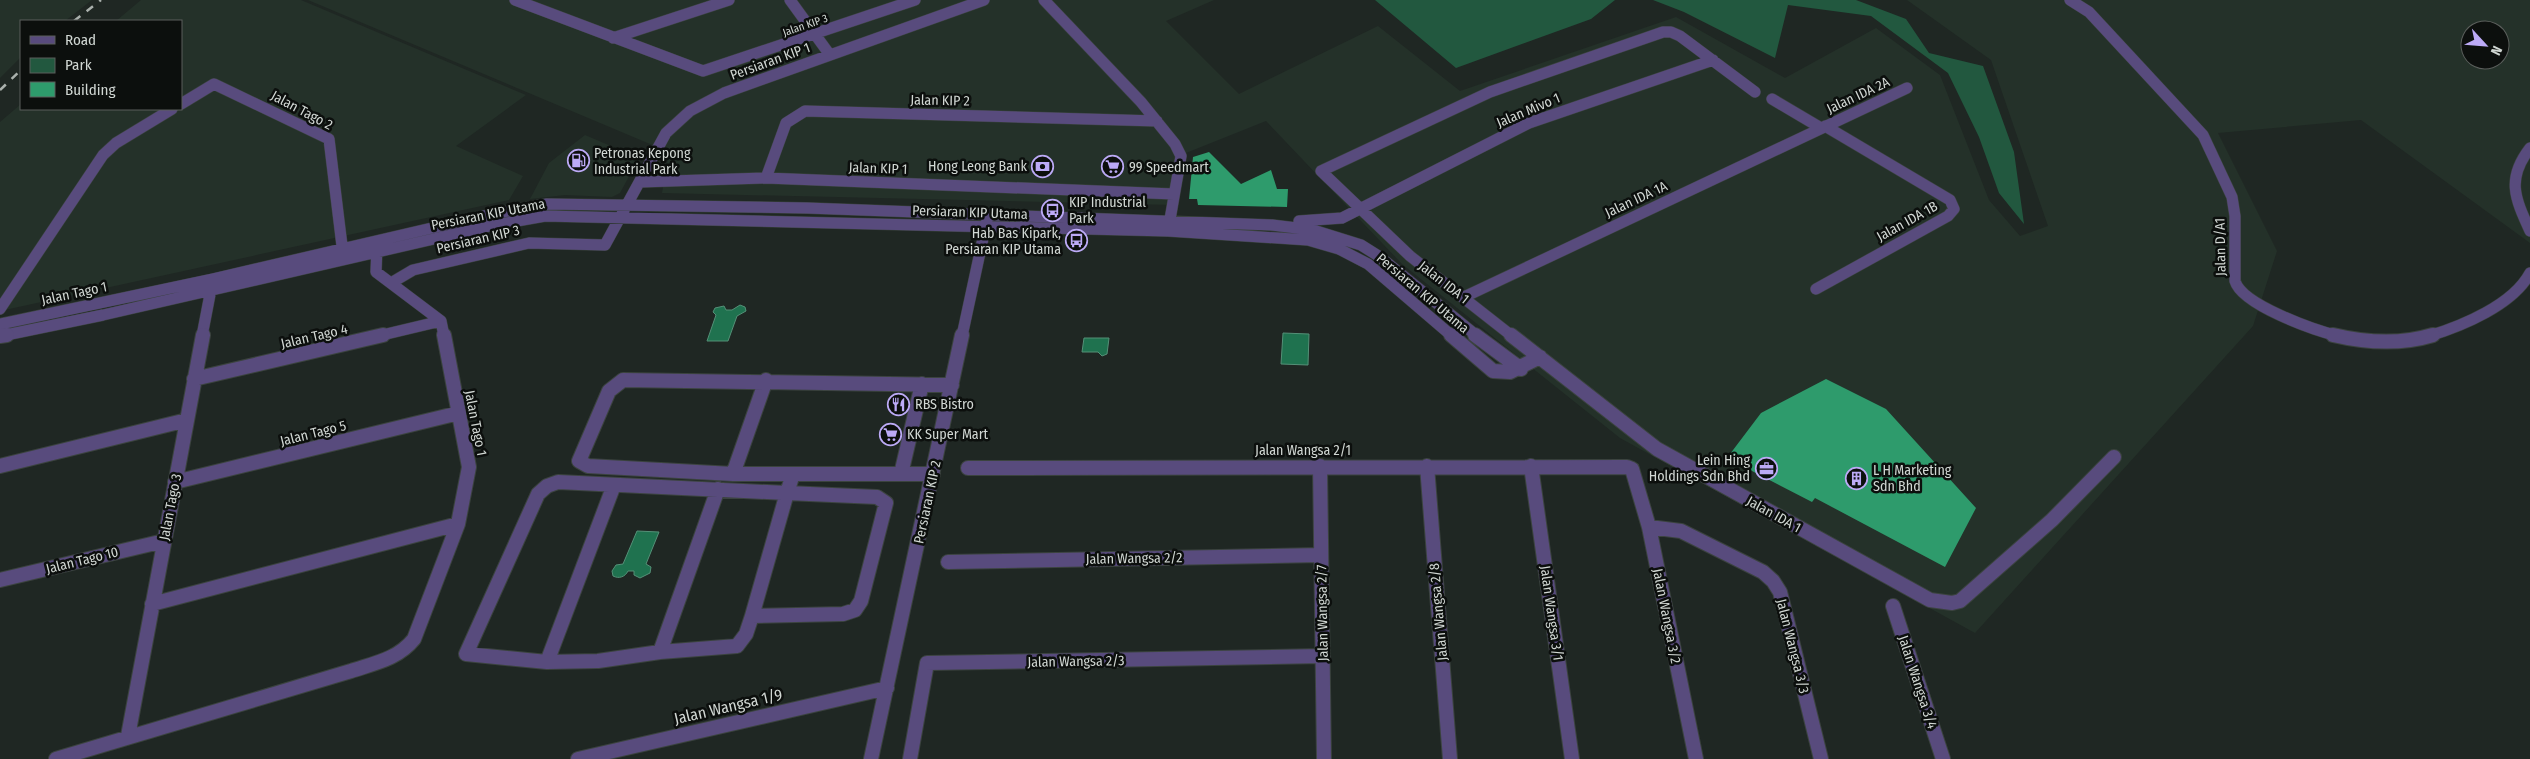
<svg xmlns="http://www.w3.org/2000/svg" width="2530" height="759" viewBox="0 0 2530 759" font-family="'Fira Sans Condensed',sans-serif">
<rect width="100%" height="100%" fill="#1f2723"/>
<path fill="#243129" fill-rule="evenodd" d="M0,0H92L65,21H21V57L0,78Z
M141,0H301L526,95L456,146L523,176L509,200L0,311V122L21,104V109H181V21H116Z
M308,0H1214L1166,21L1239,94L1378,26L1460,91L1676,17L1785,78L1876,28L1940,75L1989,200L2020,236L2048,226L1991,60L1907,0H2530V243L2361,120L2218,133L2277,251L2253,326L1975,633L1620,438L1402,264L1266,121L1186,153L1173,205L662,193L669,152ZM2470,30H2500V60H2470Z
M585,135L639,158L620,193L612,197L565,195L530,199L549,163Z"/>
<path fill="#22583f" d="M1375,0H1615L1591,19L1456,68Z
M1653,0H1856L1906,19L1929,53L1983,66L2014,152L2024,224L1999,193L1979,137L1948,73L1871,16L1788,5L1775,58L1684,12Z"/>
<path fill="#1f724f" stroke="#549077" d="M740,305L745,307L746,311L737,316L728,341H707L716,315L713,312L715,308L724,306L726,310H732Z
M1283,333L1309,334L1308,365L1281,364Z
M1084,338H1109L1107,354L1102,356L1098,352H1082Z
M637,531L659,532L646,564L651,567L650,573L640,578L634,575V571H628C625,577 619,579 613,576L612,571L616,565L623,564Z"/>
<path fill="#2e9b6c" d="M1209,152L1241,184L1271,170L1277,189H1288L1287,207L1198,205L1197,199H1189L1193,157Z
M1826,379L1886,409L1976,508L1945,567L1815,498L1812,502L1727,458L1761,413Z"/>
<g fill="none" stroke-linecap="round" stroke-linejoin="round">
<defs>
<path id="minor-far1" d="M515,0L703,71L915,0
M790,0L830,55
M1044,0L1141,102L1175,144L1181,156L1168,231
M2070,0L2089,12L2203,135L2232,197L2235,216V281C2242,305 2314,330 2338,336
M613,38L729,0
M1772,99L1821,128
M181,104L214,84L329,139L343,254
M2530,148C2506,179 2515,198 2530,231
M766,178L786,123L805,111L1157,121
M640,182L766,178L1174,194
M1299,221L1342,218L1529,123L1713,60
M377,246L376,272L441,321L444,336
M391,283L413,270L529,243L605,245L666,133L690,111L724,93L984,0
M1816,289L1948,216L1954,209L1950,200L1825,126
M1464,297L1907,88
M0,309L103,155L116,143L172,109
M0,324L213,279L492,214L547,204L807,208L1272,225L1313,230L1361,245L1380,257L1477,336
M1,336L103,315L490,226L545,216L1168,231L1308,240L1339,249L1368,264L1452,336
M202,336L212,284
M378,336L441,321
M962,336L987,220
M1512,336L1410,256L1321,171L1490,92L1663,32H1671L1680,36L1755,92
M2429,336C2462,326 2513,305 2530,273"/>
<path id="minor" d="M1451,335L1493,371L1510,372L1540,357
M1475,335L1521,369
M1511,335L1657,449L1930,600L1952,603L1960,601L2052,520L2114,457
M2333,335C2367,343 2400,345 2433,335
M0,336L7,335
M194,379L383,335
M0,466L187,420
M1320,466L1324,759
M1427,466L1450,759
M1531,466L1572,759
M968,468L1627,467L1632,469L1649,527L1696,759
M733,474L766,380
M901,474L922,384
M933,474H733L588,466L579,461L609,391L623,380L952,385
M175,482L459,413
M787,493L793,474
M1649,527L1681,531L1763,572L1773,581L1780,592L1821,759
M948,562L1321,555
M0,580L164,541
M152,604L458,524
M1893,606L1943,759
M752,616L746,634L737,646L660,652L598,661L547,662L466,654L538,494L547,486L558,482L787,493
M752,616L787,493
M752,616L843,614L855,610L861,601L886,503L877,497L787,493
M660,652L718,489
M547,662L614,485
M128,736L203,335
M56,759L351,671C375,663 398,659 414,639L458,524L469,467L444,335
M578,759L887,688
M871,759L962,335
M910,759L927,663L1323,656"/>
</defs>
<use href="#minor-far1" stroke="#3b433f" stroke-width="12"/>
<use href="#minor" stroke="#3b433f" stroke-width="16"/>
<use href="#minor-far1" stroke="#584b7d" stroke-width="11"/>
<use href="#minor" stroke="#584b7d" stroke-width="14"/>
<path stroke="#aab1ad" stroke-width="2.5" stroke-dasharray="8 8" stroke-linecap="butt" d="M74,21L101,0
M0,90L21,70"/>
</g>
<defs>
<symbol id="fuel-ring" viewBox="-11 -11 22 22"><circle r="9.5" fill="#0c0f0d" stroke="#bcaaf6" stroke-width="1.5"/><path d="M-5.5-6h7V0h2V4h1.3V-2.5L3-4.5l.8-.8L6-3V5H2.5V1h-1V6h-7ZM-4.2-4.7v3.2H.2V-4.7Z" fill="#bcaaf6"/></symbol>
<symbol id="bank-ring" viewBox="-11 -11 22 22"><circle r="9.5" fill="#0c0f0d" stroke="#bcaaf6" stroke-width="1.5"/><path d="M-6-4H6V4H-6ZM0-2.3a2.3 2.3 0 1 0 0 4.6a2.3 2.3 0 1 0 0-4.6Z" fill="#bcaaf6"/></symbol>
<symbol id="supermarket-ring" viewBox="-11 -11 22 22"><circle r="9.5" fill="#0c0f0d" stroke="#bcaaf6" stroke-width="1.5"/><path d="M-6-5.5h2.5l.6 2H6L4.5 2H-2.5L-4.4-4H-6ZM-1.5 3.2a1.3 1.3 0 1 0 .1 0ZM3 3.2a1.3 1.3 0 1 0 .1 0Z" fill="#bcaaf6"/></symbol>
<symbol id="bus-ring" viewBox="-11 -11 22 22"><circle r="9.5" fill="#0c0f0d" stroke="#bcaaf6" stroke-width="1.5"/><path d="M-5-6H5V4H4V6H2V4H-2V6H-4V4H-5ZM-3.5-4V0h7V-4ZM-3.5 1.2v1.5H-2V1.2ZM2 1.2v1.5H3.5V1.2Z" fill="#bcaaf6"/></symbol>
<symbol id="restaurant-ring" viewBox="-11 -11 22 22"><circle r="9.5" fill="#0c0f0d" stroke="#bcaaf6" stroke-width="1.5"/><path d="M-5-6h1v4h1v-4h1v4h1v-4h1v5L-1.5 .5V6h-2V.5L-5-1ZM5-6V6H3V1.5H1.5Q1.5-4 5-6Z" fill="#bcaaf6"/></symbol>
<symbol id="office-ring" viewBox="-11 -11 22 22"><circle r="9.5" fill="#0c0f0d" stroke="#bcaaf6" stroke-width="1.5"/><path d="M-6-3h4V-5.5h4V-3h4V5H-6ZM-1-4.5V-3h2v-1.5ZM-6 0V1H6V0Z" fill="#bcaaf6"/></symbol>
<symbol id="building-ring" viewBox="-11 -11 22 22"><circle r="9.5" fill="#0c0f0d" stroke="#bcaaf6" stroke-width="1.5"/><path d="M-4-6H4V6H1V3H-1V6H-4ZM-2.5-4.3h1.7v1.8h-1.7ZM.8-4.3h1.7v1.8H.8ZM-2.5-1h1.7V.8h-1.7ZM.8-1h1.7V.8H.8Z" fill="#bcaaf6"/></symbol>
</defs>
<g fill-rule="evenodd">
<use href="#fuel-ring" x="566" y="148" width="25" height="25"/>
<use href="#bank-ring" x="1030" y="154" width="25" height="25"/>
<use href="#supermarket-ring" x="1100" y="154" width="25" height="25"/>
<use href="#bus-ring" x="1040" y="198" width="25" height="25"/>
<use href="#bus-ring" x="1064" y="228" width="25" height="25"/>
<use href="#restaurant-ring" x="886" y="392" width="25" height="25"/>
<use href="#supermarket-ring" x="878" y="422" width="25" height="25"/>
<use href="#office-ring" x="1754" y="456" width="25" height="25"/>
<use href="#building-ring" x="1844" y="466" width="25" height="25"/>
</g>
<g text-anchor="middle" stroke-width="5" stroke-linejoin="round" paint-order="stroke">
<g font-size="11" fill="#d1d7d3" stroke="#0c0f0d">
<text transform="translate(805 25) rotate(-19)" y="4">Jalan KIP 3</text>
</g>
<g font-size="14" fill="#d1d7d3" stroke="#0c0f0d">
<text transform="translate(770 61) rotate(-20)" y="5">Persiaran KIP 1</text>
<text transform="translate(1858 95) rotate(-25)" y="5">Jalan IDA 2A</text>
<text transform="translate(940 100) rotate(1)" y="5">Jalan KIP 2</text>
<text transform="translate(302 110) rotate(28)" y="5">Jalan Tago 2</text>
<text transform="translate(1528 110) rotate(-23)" y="5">Jalan Mivo 1</text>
<text transform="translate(878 168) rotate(2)" y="5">Jalan KIP 1</text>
<text transform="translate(1636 199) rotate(-25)" y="5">Jalan IDA 1A</text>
<text transform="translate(970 212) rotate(2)" y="5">Persiaran KIP Utama</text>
<text transform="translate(488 214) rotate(-11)" y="5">Persiaran KIP Utama</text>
<text transform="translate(1907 221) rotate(-29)" y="5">Jalan IDA 1B</text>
<text transform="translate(478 239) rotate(-13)" y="5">Persiaran KIP 3</text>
<text transform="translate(2220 247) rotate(-91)" y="5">Jalan D/A1</text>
<text transform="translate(1444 282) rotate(38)" y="5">Jalan IDA 1</text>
<text transform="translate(74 293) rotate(-12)" y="5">Jalan Tago 1</text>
<text transform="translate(1423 293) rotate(40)" y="5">Persiaran KIP Utama</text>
<text transform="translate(314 336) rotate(-13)" y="5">Jalan Tago 4</text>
<text transform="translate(476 423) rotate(79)" y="5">Jalan Tago 1</text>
<text transform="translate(313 433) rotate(-14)" y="5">Jalan Tago 5</text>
<text x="1303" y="455">Jalan Wangsa 2/1</text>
<text transform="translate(927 502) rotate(-78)" y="5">Persiaran KIP 2</text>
<text transform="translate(170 507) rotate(-79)" y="5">Jalan Tago 3</text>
<text transform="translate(1774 514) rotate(29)" y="5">Jalan IDA 1</text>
<text transform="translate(1134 558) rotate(-1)" y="5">Jalan Wangsa 2/2</text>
<text transform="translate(82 560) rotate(-14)" y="5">Jalan Tago 10</text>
<text transform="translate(1438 612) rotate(-95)" y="5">Jalan Wangsa 2/8</text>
<text transform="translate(1322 613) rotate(-91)" y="5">Jalan Wangsa 2/7</text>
<text transform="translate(1552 613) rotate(82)" y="5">Jalan Wangsa 3/1</text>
<text transform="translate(1667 616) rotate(79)" y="5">Jalan Wangsa 3/2</text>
<text transform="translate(1793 646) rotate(76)" y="5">Jalan Wangsa 3/3</text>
<text transform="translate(1076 661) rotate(-1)" y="5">Jalan Wangsa 2/3</text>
<text transform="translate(1918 682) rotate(72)" y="5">Jalan Wangsa 3/4</text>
</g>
<g font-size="14" fill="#d1d7d3" stroke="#0c0f0d" text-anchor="start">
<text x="594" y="158">Petronas Kepong<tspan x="594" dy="16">Industrial Park</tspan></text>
<text x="1027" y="171" text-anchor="end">Hong Leong Bank</text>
<text x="1129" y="172">99 Speedmart</text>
<text x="1069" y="207">KIP Industrial<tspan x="1069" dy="16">Park</tspan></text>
<text x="1061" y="238" text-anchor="end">Hab Bas Kipark,<tspan x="1061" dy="16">Persiaran KIP Utama</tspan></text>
<text x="915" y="409">RBS Bistro</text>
<text x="907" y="439">KK Super Mart</text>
<text x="1750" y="465" text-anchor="end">Lein Hing<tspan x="1750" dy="16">Holdings Sdn Bhd</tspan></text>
<text x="1873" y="475">L H Marketing<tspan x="1873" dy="16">Sdn Bhd</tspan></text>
</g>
<g font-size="16" fill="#d1d7d3" stroke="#0c0f0d">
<text transform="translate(728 706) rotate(-13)" y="6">Jalan Wangsa 1/9</text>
</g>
</g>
<rect x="20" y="20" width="162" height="90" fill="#0c0f0d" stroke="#5b5f5c"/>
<rect x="30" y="36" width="25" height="8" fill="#584b7d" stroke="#5b5f5c"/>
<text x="65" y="45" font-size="15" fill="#d1d7d3">Road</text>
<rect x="30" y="58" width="25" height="15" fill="#22583f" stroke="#5b5f5c"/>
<text x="65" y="70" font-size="15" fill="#d1d7d3">Park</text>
<rect x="30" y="82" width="25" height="15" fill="#2e9b6c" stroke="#5b5f5c"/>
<text x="65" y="95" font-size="15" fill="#d1d7d3">Building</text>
<g transform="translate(2485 45) rotate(116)"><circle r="24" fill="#0c0f0d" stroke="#5b5f5c"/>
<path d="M0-4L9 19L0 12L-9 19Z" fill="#bcaaf6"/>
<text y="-8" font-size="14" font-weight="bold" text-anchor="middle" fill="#d1d7d3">N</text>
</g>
</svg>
